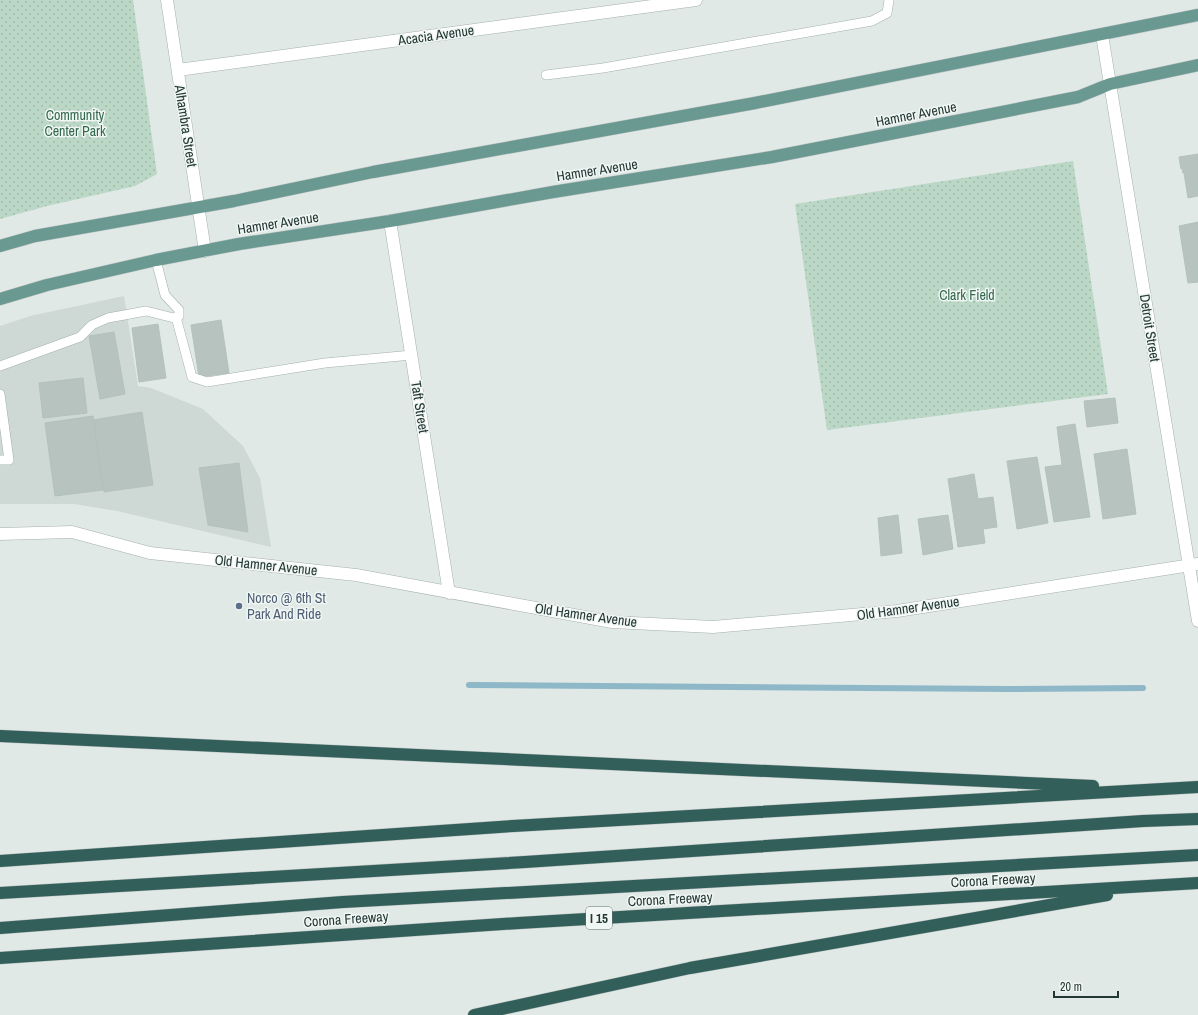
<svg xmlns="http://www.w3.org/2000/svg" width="1198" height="1015" viewBox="0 0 1198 1015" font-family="'Archivo Narrow',sans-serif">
<defs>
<pattern id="park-dots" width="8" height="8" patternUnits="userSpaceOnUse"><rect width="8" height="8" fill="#bbd7c6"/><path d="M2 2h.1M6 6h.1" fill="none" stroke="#a0b9ab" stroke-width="1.8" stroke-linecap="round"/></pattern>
</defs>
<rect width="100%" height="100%" fill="#e0e9e6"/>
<path fill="#ced8d5" d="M124,296L138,386L151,388L203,409L243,446L260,478L271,547L117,511L74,504H0V326L30,316Z"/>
<path fill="url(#park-dots)" d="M0,0H133L157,174L135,186L47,206L0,219Z
M1073,161L1108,394L827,430L795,204Z"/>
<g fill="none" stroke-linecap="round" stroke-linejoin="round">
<path stroke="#8eb7c7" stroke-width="6" d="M469,685L1007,689L1143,688"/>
</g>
<path fill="#b6c3bf" stroke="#b3c1bd" d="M1198,154V196L1188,198L1184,173H1183L1182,168L1181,169L1179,157Z
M1198,222V282L1188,283L1179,226Z
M221,320L229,373L199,377L191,325Z
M158,324L166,378L139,382L132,328Z
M114,332L125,394L100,399L89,336Z
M83,378L87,413L43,418L39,383Z
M1115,398L1118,423L1087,427L1084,401Z
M142,412L153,485L104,492L93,420Z
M93,416L103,490L55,496L45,423Z
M1075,424L1090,517L1054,522L1045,467L1062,465L1057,427Z
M1127,449L1136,514L1103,519L1094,454Z
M1037,457L1048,523L1017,529L1007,461Z
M239,463L248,532L208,525L199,468Z
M974,474L978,499L993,497L997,527L983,529L985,543L958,547L948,479Z
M898,515L902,553L881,556L878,518Z
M948,515L953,549L923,555L918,519Z"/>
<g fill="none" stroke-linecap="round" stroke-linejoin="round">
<defs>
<path id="service" d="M546,75L603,68L872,21L887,13L889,0
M176,317L192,377L207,382L325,363L412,355
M0,366L80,337L92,325L108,318L146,311L174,318L179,316V310L165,295L156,260
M0,394L9,460H0"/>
<path id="minor" d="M167,0L205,251
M1102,35L1198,621
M178,70L696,0
M390,221L449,593
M0,534L72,532L150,553L356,575L612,622L713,627L897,611L1198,564"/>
<path id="primary" d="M0,246L35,236L234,201L373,172L755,103L1198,15
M0,299L47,285L156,260L239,244L390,221L553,192L772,157L1078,97L1110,84L1198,65"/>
<path id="motorway" d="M0,736L1093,786
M0,861L513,826L1198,787
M0,893L525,862L1143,821L1198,819
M0,928L343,902L1198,855
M0,958L519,923L1198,883
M474,1015L690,968L1107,895"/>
</defs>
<use href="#service" stroke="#a4b0ad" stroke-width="10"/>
<use href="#minor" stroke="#a4b0ad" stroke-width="13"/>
<use href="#primary" stroke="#bdc3c2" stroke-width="13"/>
<use href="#motorway" stroke="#bdc3c2" stroke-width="13"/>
<use href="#service" stroke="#fff" stroke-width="9"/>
<use href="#minor" stroke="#fff" stroke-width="12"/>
<use href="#primary" stroke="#6a9992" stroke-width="12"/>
<use href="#motorway" stroke="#335f5b" stroke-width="12"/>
</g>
<circle fill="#5c6f8a" stroke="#f0f6f3" stroke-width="1.5" cx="239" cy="606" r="4"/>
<g text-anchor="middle" stroke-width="3" stroke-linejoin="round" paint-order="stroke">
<rect fill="#f0f6f3" stroke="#60706d" stroke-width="1" x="586" y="907" width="26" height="22" rx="3"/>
<g font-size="13" font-weight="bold" fill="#233734">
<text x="599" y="923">I 15</text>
</g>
<g font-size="14" fill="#233734" stroke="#f0f6f3">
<text transform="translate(436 35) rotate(-8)" y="5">Acacia Avenue</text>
<text transform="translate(916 114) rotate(-11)" y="5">Hamner Avenue</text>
<text transform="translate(186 126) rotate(81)" y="5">Alhambra Street</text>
<text transform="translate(597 170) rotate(-9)" y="5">Hamner Avenue</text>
<text transform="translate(278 223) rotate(-9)" y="5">Hamner Avenue</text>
<text transform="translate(1150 328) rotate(81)" y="5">Detroit Street</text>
<text transform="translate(420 407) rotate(81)" y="5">Taft Street</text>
<text transform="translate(266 565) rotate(6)" y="5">Old Hamner Avenue</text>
<text transform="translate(908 608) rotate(-8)" y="5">Old Hamner Avenue</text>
<text transform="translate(586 615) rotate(8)" y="5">Old Hamner Avenue</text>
<text transform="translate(993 880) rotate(-3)" y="5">Corona Freeway</text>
<text transform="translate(670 899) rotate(-3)" y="5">Corona Freeway</text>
<text transform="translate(346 919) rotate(-4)" y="5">Corona Freeway</text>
</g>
<g font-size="14" fill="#32684e" stroke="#f0f6f3">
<text x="75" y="120">Community<tspan x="75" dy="16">Center Park</tspan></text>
<text x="967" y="300">Clark Field</text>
</g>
<g font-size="14" fill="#4e5e75" stroke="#f0f6f3" text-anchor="start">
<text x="247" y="603">Norco @ 6th St<tspan x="247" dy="16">Park And Ride</tspan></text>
</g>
</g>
<path d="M1054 991v6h64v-6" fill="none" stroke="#233734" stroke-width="2"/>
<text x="1060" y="991" font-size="12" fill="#233734" stroke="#f0f6f3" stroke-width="3" paint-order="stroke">20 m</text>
</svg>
